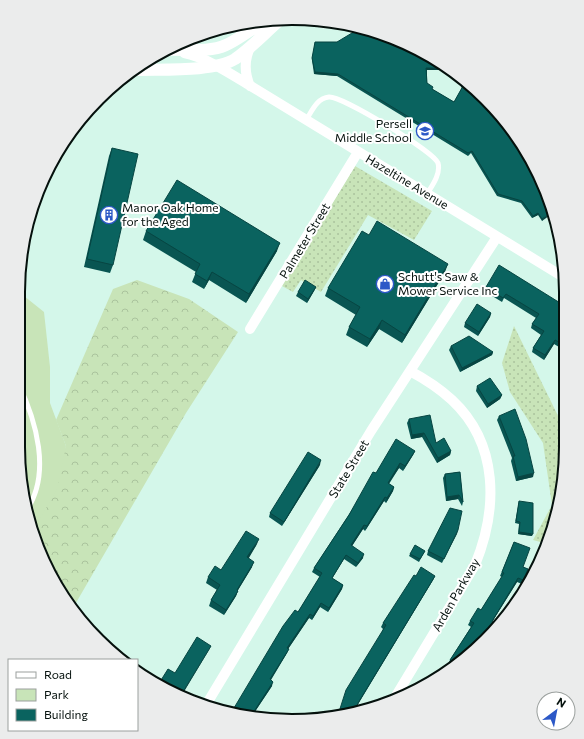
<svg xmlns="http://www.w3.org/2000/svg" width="584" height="739" viewBox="0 0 584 739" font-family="Commissioner,sans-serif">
<defs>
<pattern id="grass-dots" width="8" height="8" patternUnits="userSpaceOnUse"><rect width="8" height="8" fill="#c8e4b8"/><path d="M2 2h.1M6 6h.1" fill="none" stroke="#aac39d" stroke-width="1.8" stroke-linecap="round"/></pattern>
<pattern id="forest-crowns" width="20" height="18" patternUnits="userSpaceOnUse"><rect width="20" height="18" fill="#c8e4b8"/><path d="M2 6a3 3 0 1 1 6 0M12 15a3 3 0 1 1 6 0" fill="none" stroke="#aac39d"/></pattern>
</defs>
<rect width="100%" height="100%" fill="#d4f7ea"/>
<path fill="url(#grass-dots)" d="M355,166L432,211L414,240L368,215L321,292L301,280L293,292L282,286Z
M514,326L562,424L561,500L548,544L533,540L552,505L543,443L510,392L502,363Z"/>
<path fill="url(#forest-crowns)" d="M137,280L189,299L238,332L186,413L73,608L55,584L33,531L66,446L56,420L113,289Z"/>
<path fill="#c8e4b8" d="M19,292L44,312L50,367V403L66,446L57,489L33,531L27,518L18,447Z"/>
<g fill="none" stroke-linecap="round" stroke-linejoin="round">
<path stroke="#fff" stroke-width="5" d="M308,19C318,26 326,28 337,23
M306,120C312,111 317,98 329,97C342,96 433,151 438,163C441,174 432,186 427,194
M18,383C36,420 52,474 26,511"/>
<path stroke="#fff" stroke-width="10" d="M184,53C206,57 234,76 254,88L565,278
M250,86C244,72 244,59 251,46
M250,329L358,152
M394,699L475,565C498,509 499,444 452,400C439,388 425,379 410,371
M206,705L371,431L497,237"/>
<path stroke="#fff" stroke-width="12" d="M166,50C184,49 209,53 226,45C242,38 255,24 273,20
M137,70C162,69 214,72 235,59C250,49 266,32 280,20"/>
</g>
<path fill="#095552" d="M315,42L443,68L442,70H427V83L432,89L454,102L462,88L451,70L459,75L552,204L542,221L538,215L532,218L521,203L497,196L471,153L468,156L337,76L314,74L312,60Z
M112,148L113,265L110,273L84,267L109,156Z
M146,231L277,251L246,303L209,280L204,289L192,282L196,272L143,240Z
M369,235L445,272L402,343L379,329L367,347L346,335L349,327L356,315L325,296L328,288Z
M316,287L314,291L307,303L296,296L298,292Z
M486,287L565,306L564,350L554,344L544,360L532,352L533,348L541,335L531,328L532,324L536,318L504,298L502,302L484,291Z
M491,313L490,317L478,336L464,327L465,323Z
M451,346L493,352L492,355L460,372L449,350Z
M477,386L502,395L500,399L487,408L476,391Z
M499,416L533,477L516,481L511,461L512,458L497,420Z
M409,419L436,443L451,451L450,455L437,463L422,437L411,439L407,423Z
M415,451L413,455L403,471L399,468L389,484L394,487L393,491L386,503L384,501L365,531L363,529L352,546L363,558L356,567L344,559L332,578L343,585L342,589L328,612L320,607L312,620L309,618L288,649L287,653L271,680L272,686L252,716L298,612L320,577L312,572L314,568L376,473Z
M320,465L282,526L269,517L270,513Z
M460,472L463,502L462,506L458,499L446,501L443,478L445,474Z
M519,501L532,536L518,534L519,524L515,523Z
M458,530L442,563L427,555L428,551Z
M514,542L523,567L528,569L522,584L517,582L492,622L450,665L448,664L450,660L471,627L468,625L470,621L481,610L502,577L500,576Z
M257,544L248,558L252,567L238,590L236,596L224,615L209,606L211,600L217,590L206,583L208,577L221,570Z
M425,551L419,562L409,556L410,554Z
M416,576H435L433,580L357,706L383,629L381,627L383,623Z"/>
<path fill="#074542" d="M426,68H443L442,70H426Z
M315,72L338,74L337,76L314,74Z
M553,212V213L542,221V219Z
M538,213V215L532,218L533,216Z
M280,243L277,251L246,303L249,294Z
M448,264L445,272L402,343L405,335Z
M212,272L209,280L204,289L207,281Z
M316,287L314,291L307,303L308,299Z
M491,313L490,317L478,336L479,332Z
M382,320L379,329L367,347L370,339Z
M555,340L554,344L544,360L545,355Z
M493,352L492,355L460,372L462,368Z
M502,395L500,399L487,408L488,404Z
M424,433L422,437L411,439L412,435Z
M415,451L413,455L403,471L405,466Z
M451,451L450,455L437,463L438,458Z
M321,460L320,465L282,526L284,522Z
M400,463L399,468L386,487L388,483Z
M534,473L533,477L516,481L518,477Z
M394,487L393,491L386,503L387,498Z
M459,495L458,499L446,501L447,497Z
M385,497L384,501L365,531L367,526Z
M364,525L363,529L350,549L351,545Z
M458,530L457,534L442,563L444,559Z
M519,532L533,534L532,536L518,534Z
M259,539L257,544L246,563L247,557Z
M364,554L363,558L356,567L358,563Z
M346,555L344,559L330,582L332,578Z
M254,562L252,567L235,595L237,590Z
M435,576L433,580L356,707L358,703Z
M518,578L517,582L492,622L494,618Z
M343,585L342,589L328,612L329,608Z
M238,591L236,596L224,615L226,610Z
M321,603L320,607L312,620L313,616Z
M310,614L309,618L286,652L287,648Z
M211,646L209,650L182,695H181Z
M289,649L287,653L268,684L270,679Z
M273,682L272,686L252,716H251Z"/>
<path fill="#0a635f" stroke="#074542" d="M362,27L413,46L442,64L443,68H426L427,83L433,87L432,89L454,102L463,86L454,72L459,75L498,112L529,155L552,204L553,212L542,219L538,213L533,216L522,201L498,194L472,151L468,153L338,74L315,72L312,58L315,42H337Z
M112,148L138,154L113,265L87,259Z
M177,180L280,243L249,294L212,272L207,281L195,274L200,264L146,231Z
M377,221L448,264L405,335L382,320L370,339L349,327L360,307L328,288L362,231L369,235Z
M499,265L565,306L564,345L555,340L545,355L533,348L544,331L532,324L539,314L506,294L503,298L486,287Z
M305,280L316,287L308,299L298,292Z
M477,304L491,313L479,332L465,323Z
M469,336L493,352L462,368L451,346Z
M490,378L502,395L488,404L477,386Z
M515,409L526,439L534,473L518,477L513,456H515L499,416Z
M430,415L436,443L444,438L451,451L438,458L424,433L412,435L409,419Z
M396,439L415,451L405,466L400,463L388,483L394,487L387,498L385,497L367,526L364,525L351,545L364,554L358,563L346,555L332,578L343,585L329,608L321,603L313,616L310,614L287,648L289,649L270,679L273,682L251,716L231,713L283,626L295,610L298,612L322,573L314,568L349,515L373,472L376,473Z
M308,452L321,460L284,522L270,513Z
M460,472L463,502L459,495L447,497L445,474Z
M519,501L533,503V534L519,532L520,522L516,521Z
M450,508L462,511L458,530L444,559L428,551Z
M246,531L259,539L247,557L254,562L237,590L238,591L226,610L211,600L220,585L208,577L215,566L221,570Z
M514,542L530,548L523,567L528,569L523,580L518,578L494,618L492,622L497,625L473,653L445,673L452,661L450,660L474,623L470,621L478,608L481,610L504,573L502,572Z
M415,545L425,551L420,559L410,554Z
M421,567L435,576L358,703L355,713L338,715L346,690L386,625L383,623L414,575L416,576Z
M197,637L211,646L181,695L158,685L168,669L175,673Z"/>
<defs>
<symbol id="school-ring" viewBox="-11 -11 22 22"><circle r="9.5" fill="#fff" stroke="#2c58c7" stroke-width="1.5"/><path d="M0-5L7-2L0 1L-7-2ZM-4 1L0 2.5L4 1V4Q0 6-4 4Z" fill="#2c58c7"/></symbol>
<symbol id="building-ring" viewBox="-11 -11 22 22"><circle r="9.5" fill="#fff" stroke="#2c58c7" stroke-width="1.5"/><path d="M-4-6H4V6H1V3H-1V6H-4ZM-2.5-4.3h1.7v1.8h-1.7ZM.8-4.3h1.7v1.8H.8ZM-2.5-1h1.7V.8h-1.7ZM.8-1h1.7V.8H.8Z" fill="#2c58c7"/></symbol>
<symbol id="shop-ring" viewBox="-11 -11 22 22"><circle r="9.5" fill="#fff" stroke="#2c58c7" stroke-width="1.5"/><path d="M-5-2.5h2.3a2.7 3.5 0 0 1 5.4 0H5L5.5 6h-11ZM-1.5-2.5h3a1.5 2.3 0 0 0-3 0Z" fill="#2c58c7"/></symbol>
</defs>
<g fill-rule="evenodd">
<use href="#school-ring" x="415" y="121" width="20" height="20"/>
<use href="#building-ring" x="99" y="205" width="20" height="20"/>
<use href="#shop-ring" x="375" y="274" width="20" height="20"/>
</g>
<g text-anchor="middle" stroke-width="4" stroke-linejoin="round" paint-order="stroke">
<g font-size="12" fill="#05110d" stroke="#fff" text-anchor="start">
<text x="412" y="128" text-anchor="end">Persell<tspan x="412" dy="14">Middle School</tspan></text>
<text x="122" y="212">Manor Oak Home<tspan x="122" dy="14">for the Aged</tspan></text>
<text x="398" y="281">Schutt's Saw &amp;<tspan x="398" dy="14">Mower Service Inc</tspan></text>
</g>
<g font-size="12" fill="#05110d" stroke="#fff">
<text transform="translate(407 182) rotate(31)" y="4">Hazeltine Avenue</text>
<text transform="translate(305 241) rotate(-59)" y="4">Palmeter Street</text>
<text transform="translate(349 469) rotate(-59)" y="4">State Street</text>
<text transform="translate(456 595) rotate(-60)" y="4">Arden Parkway</text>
</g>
</g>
<path d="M0 0H584V739H0ZM292 25H292A267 267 0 0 1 559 292V447A267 267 0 0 1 292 714H292A267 267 0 0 1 25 447V292A267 267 0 0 1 292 25Z" fill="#ebecec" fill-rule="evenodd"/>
<path fill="none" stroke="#05110d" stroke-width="2" d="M292 25H292A267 267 0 0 1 559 292V447A267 267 0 0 1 292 714H292A267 267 0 0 1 25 447V292A267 267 0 0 1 292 25Z"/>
<rect x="8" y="659" width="130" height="72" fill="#ffffff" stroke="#9ba09e"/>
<rect x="16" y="672" width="20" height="6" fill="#ffffff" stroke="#9ba09e"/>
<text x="44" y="679" font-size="12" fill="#05110d">Road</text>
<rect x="16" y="689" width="20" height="12" fill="#c8e4b8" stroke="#9ba09e"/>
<text x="44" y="699" font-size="12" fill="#05110d">Park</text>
<rect x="16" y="709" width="20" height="12" fill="#0a635f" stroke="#9ba09e"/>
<text x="44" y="719" font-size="12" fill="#05110d">Building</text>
<g transform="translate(556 711) rotate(32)"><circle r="19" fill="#ffffff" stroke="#9ba09e"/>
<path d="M0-3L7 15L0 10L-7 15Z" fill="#2c58c7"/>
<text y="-6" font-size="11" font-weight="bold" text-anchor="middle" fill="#05110d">N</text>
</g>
</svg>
